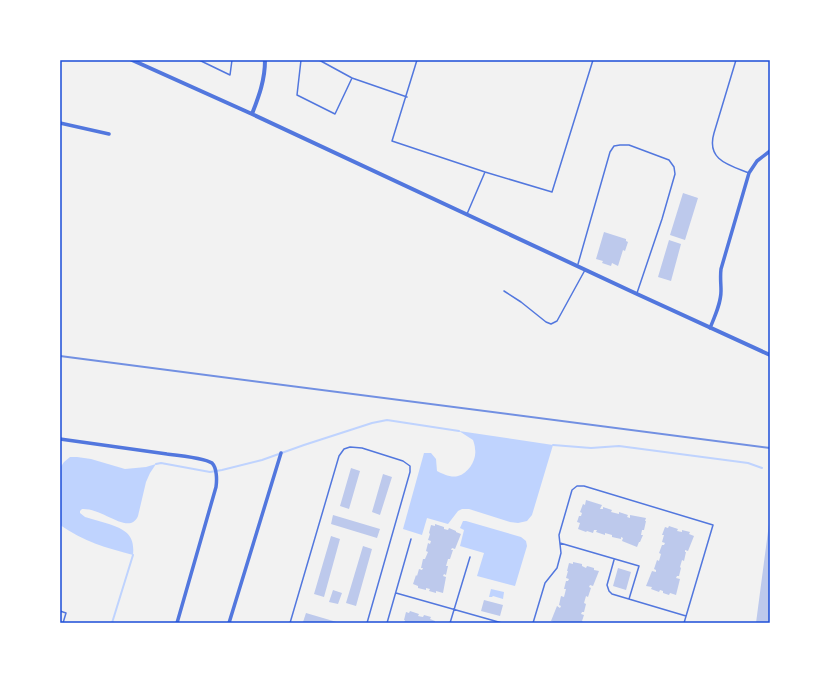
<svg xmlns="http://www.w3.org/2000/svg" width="830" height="683" viewBox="0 0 830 683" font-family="'Work Sans',sans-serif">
<rect width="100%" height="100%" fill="#f2f2f2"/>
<path fill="#bfd3fe" d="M459,431L553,445L532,515L527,521L518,523L510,522L469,509H462L458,511L448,524L427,518L422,535L403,529L424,453H431L436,459L437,471C443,474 451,478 458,476C469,473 477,459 475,449C475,446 474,443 473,440Z
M70,457H77L91,459L125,469L146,467L156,464L150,473L146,482L138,516C137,519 134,522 131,523C119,526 99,508 82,509L80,511V513L85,517C93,519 101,522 109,524C126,530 135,535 133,555C106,548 83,541 60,525V468L64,462Z
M463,521H466L521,537L526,541L527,546L515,586L477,576L484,553L460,546L464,530L460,528Z
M491,589L504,592L503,599L493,596L492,597H489Z"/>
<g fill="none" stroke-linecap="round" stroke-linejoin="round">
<path stroke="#bfd3fe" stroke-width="2" d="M553,445L591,448L619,446L748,463L762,468
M156,464L161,463L210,472L222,470L262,460L304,445L372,423L387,420L459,431
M112,623L133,555"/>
</g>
<path fill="#bdc9ec" d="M683,193L698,198L685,240L670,235Z
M604,232L626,239V241L628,242L625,251L623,250L618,266L612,263L611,266L602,263L603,261L596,259Z
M669,240L681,244L671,281L658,277Z
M351,468L360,471L349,509L340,506Z
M383,474L392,477L380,515L372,512Z
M586,500L602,505L600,509H603V507L612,510L611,512L619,514V512L628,515L627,517L630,518V515L646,518L645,521H646L644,530H642L641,535H643L640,542H639L637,547L622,541L623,538L621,537V539L612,537V535L605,533V535L596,532L597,530H594L593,533L587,531L586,532L578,529L580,523L577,522L579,516H581L582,513L580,512L583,504L585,505Z
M333,515L380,529L377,538L331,524Z
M435,524L444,527V529L448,530L449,528L456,531V532L461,534L455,549L452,548L451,550H453L450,559H448L446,566H448L446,575L444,574L443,576L446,577L443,593L436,591V593L429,591L430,589L426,588V590L418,588V586L413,584L416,575L417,576L419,569L422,570L423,568H421L423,559H425L428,552L426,551L428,543L430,544L431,541L428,540L430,534L429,533L431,525L435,526Z
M769,524H770V623H756Z
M669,526L678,529L677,531L682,532V530L690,532L689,534L694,536L688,551L685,550V552H686L684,561L682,560L680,567L681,568L679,576H677L676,578L680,579L676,595L670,593L669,595L663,593V591L660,590L659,592L651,589L652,587L646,586L652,571L656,572V570L654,569L657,560L659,561L661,554L659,553L662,545H664L665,543L662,542L664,535H662L665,527L668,528Z
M331,536L340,539L324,597L314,594Z
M363,546L372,549L356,606L346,603Z
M573,562L582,564V566L586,568L587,566L594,568V570L599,571L593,586L590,585L589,587L591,588L588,597L586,596L584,603L586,604L584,612H582L581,614L584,615L582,621L583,622V623H556L551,621L557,606L560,608L561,606L559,605L561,596L564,597L566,589H564L566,581H568L569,579L566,578L568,571H567L569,563L573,564Z
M618,568L631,572L626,590L613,586Z
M333,590L342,593L338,604L329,602Z
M484,600L503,605L500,616L481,611Z
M410,611L419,614L418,616L423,617L424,615L431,617L430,619L435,621V623H404L405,620H404L406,612L409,613Z
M306,613L340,623H306L303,622Z"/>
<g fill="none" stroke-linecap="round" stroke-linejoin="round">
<path stroke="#5277de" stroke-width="1.5" d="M199,60L230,75L232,60
M301,60L297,95L335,114L352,78L319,60
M417,60L392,141L485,172L552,192L593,60
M736,60L714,133C706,160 729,165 749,173
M352,78L407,97
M467,214L485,172
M578,264L610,152L614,146L620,145H629L669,160L674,167L675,174L662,219L637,293
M504,291L521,302L546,322L551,324L557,321L585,270
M560,543L639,566L629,599
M614,560L607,585L609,591L612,594L686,616
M396,593L502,623
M60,611L66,613L63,623
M290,623L339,456L344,449L350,447L362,448L403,461L410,466V472L367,623
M387,623L411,539
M450,623L470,557
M533,623L545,583L557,568L561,553L559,535L572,490L577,486H584L713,525L684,623"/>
<path stroke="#5277de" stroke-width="3.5" d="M60,123L109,134
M710,328C715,316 721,303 721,291C721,283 720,277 721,269L749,173L757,161L770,151
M60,439C96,444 131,449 167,454C176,455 205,458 212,463C217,468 217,480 216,487L177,623
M229,623L281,453"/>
<path stroke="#5277de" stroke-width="4" d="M132,60L252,114L637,294L770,355
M252,114C259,96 265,80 265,60"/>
<path stroke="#7290e2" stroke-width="2" d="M60,356L770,448"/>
</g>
<rect width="830" height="683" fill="none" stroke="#ffffff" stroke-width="122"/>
<rect x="61" y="61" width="708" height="561" fill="none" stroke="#1d4ed8" stroke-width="1.5"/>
</svg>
